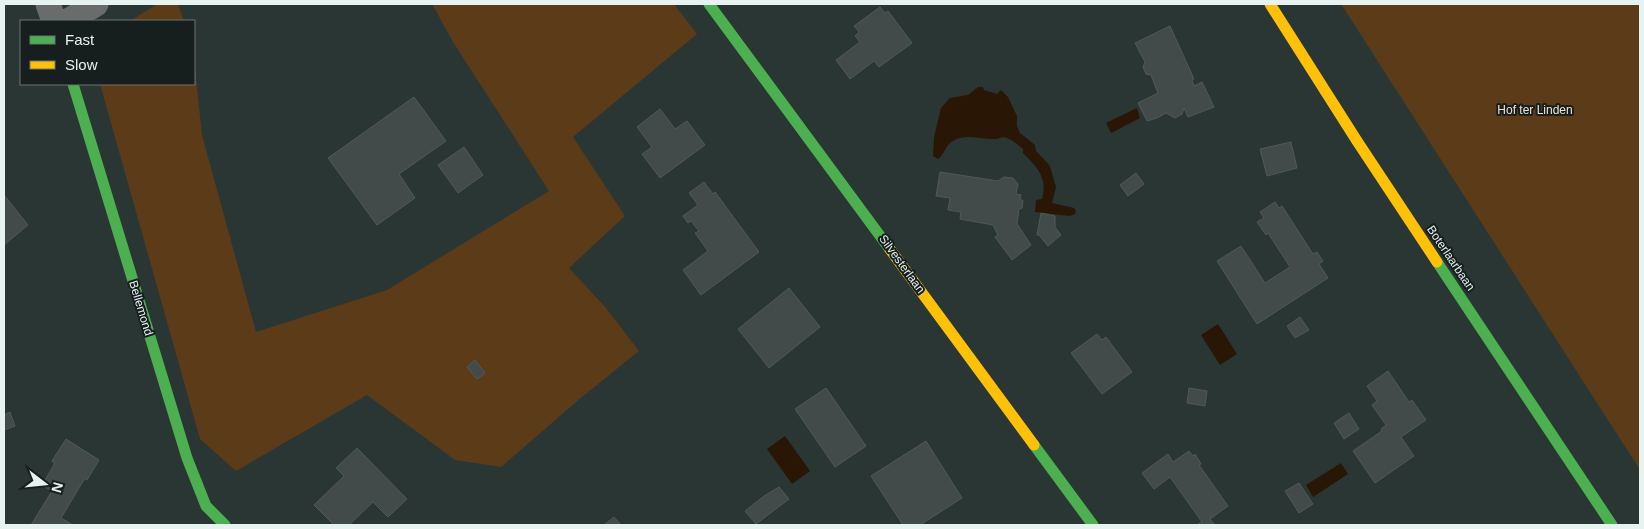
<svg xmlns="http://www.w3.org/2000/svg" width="1644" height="529" viewBox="0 0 1644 529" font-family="Helvetica,sans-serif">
<rect width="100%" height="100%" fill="#2a3634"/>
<path fill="#5b3b18" d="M157,4H178L184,21H130Z
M432,4H674L697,34L573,137L625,216L569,268L606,308L639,351L582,397L501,467L455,460L367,395L236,471L200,439L100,84H194V59L202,135L256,332L387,290L549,191L453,42Z
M1341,4H1640V470Z"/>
<path fill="#291605" d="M978,87H983L984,90L997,94L1001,90L1008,97L1017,116V126L1020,133L1035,145L1036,151L1050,166L1056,187L1052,203L1074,208L1076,211L1075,214L1070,216L1035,212L1036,200L1042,199C1048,178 1037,167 1023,153V149C1019,145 1012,140 1007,138C1003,136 1000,138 996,139C981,140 967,133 953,141C945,145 945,154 938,159L933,156L934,137L941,108L950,98L968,95Z
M1137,108L1140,118L1111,133L1106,123Z
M1218,324L1237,354L1220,365L1201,335Z
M785,436L810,471L792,484L767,449Z
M1341,463L1348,474L1313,497L1306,485Z"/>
<path fill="#424b4a" stroke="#505958" d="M880,7L885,13L888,11L912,43L879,67L874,61L850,79L836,60L860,42L855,36L859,32L854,26Z
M1170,26L1194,79L1192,80L1194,86L1202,82L1214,107L1188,117L1184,108L1182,114L1175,118L1166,113L1157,118L1147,121L1138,103L1158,93L1151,75L1146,74L1143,67L1145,62L1135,43Z
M414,97L446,141L399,174L415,198L377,225L328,158Z
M660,109L675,129L687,121L705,145L660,178L642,154L652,147L637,127Z
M1291,142L1297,168L1267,176L1260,149Z
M464,147L483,175L458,193L438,165Z
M940,172L998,181L1004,177L1013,178L1018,184L1016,194L1021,195L1020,199L1023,201L1022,208L1019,209L1017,224L1031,245L1012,260L995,237L998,235L993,225L960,219L961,212L948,210L950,198L936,196Z
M1136,173L1144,184L1128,196L1120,185Z
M704,182L713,194L715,192L759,252L701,295L683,270L708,251L695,233L699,231L691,221L688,223L683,216L698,205L689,193Z
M4,195L28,225L4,245Z
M1275,202L1279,208L1282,206L1313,254L1317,252L1323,261L1319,264L1328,278L1257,324L1217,261L1241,246L1265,283L1290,267L1268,233L1266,235L1257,222L1264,218L1260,212Z
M1041,213L1055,216V227L1061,235L1048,246L1039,235H1037Z
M789,288L820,327L769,368L738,329Z
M1300,317L1309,330L1295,338L1287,326Z
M1097,334L1102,340L1106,337L1132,372L1102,394L1071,353Z
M475,360L485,373L477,379L467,367Z
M1388,371L1409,402L1412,400L1426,420L1401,437L1414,456L1375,483L1353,451L1382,431L1381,429L1386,425L1372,405L1377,401L1367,386Z
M826,388L866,446L835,467L795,409Z
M1189,388L1207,391L1205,406L1187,403Z
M10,412L15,426L4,430V415Z
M1349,413L1359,429L1344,439L1334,423Z
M66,439L99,460L87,480L85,478L61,518L73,525H31L52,491L42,485L54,465V462L52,461Z
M926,441L962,498L920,525H903L871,476Z
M357,448L407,499L388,517L373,502L349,525H334L314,505L344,476L336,468Z
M1189,451L1193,456L1195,454L1201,464L1199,465L1228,506L1210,519L1215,525H1197L1202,522L1170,477L1154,489L1142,473L1168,454L1173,462Z
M1299,483L1313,504L1299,513L1285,491Z
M779,487L789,499L756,524L745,511L764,496Z
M614,517L621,525H604Z"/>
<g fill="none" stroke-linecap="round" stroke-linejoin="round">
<path stroke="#686d6c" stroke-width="25" d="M48,4L54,21
M68,21L96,4"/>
<path stroke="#4caf50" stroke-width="11" d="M709,4L889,248
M73,84L187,458L206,506L225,525
M1437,262L1612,525
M1034,445L1093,525"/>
<path stroke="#ffc107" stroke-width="11" d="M1270,4L1357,141L1437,262
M889,248L1034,445"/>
</g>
<g text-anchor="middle" stroke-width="4" stroke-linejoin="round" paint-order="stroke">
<g font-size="12" fill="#f4e0d0" stroke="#161f1e">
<text x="1535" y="114">Hof ter Linden</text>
</g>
<g font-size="12" fill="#e7f3f1" stroke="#161f1e">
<text transform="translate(1451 258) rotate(56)" y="4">Boterlaarbaan</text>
<text transform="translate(902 264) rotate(54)" y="4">Silvesterlaan</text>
<text transform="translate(141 308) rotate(73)" y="4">Bellemond</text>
</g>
</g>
<rect width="1644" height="529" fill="none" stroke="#e7f3f1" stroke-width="10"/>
<rect x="20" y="20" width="175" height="65" fill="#161f1e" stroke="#6a7472"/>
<rect x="30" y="36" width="25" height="8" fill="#4caf50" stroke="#6a7472"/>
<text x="65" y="45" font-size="15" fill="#e7f3f1">Fast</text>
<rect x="30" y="61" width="25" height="8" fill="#ffc107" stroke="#6a7472"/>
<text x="65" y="70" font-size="15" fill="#e7f3f1">Slow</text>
<g transform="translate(45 484) rotate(106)" stroke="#161f1e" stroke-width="4" paint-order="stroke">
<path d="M0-4L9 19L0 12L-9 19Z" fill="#e7f3f1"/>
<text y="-8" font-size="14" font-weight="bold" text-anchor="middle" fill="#e7f3f1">N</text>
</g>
</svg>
